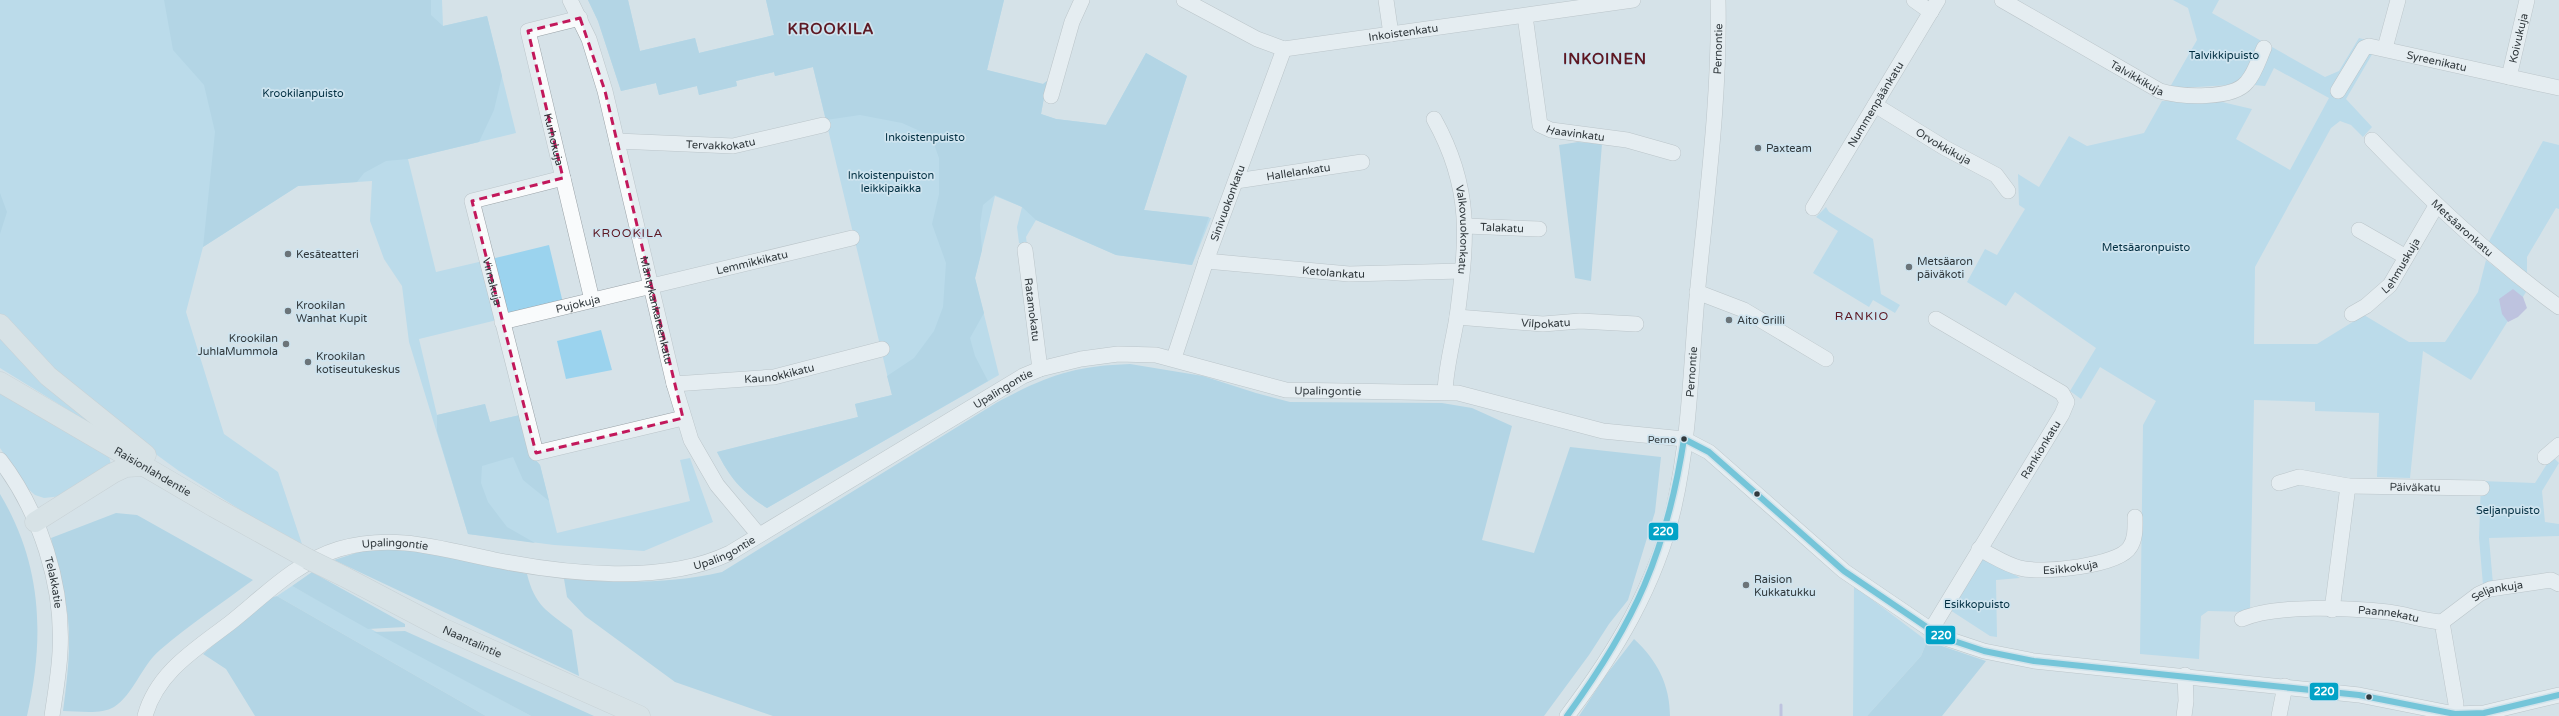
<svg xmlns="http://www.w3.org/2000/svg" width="2559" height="716" viewBox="0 0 2559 716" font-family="'Varela Round',sans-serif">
<rect width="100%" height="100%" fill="#d6e2e8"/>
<path fill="#9bd3ee" d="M0,0H442L443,26L487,16L516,133L408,159L436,272L483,261L497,320L419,339L437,415L485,404L490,422L520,415L534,458L540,465L557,533L690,501L680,460L690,458L713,522L644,551L554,545L468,534L409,342L402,286L384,259L370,221L372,181L298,186L203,247L186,312L224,434L278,472L302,544L247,514L179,471L106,418L0,317Z
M588,0H628L640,51L695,38L699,53L774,35L766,0H1004L987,70L1043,84L1047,81L1041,114L1056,119L1106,125L1146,53L1187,76L1144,210L1211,218L1192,265L1116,255L1036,220L1026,237L1027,245L1019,243L1017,227L1022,207L995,196L975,278L999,375L767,508C742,492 730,478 717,452L858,417L855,404L892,395L813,67L775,76L774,72L736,81L737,86L699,95L697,86L659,95L656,83L621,91L598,21Z
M2173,0H2219L2212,13L2325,77L2339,71L2359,38L2374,42V51L2346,99L2372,127L2363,137L2351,125L2340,121L2331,128L2255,267L2254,344H2317L2364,315L2409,342H2445L2478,292L2486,260L2526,292L2471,380L2423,351L2410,478L2377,477L2379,413L2315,411V402L2254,400L2250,612L2208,611L2201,616L2199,659L2140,654L2143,425L2156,401L2100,367L2081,399L2070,391L2096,348L2015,292L2006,306L1967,282L1985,249L1997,255L2025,209L2019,205L2018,174L2039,187L2069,136L2087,146L2144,133L2162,101L2222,102L2252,109L2236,139L2290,170L2329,98L2274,68L2265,86C2233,82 2202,89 2170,87L2197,40L2188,8Z
M2543,141L2559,145V209L2556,208L2527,257V275L2488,243Z
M1826,207L1829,212L1873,239L1881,294L1900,305L1895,313L1873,300L1869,307L1813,273L1838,231L1816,217Z
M549,245L563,303L505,318L491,259Z
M601,330L612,370L566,379L557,341Z
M0,332L96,427L0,368Z
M0,389L109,456L111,465L62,496L44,498L35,495L27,488L0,448Z
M2552,456L2559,463L2542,491L2545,522L2559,524V536L2489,538L2493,584L2483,585L2479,538L2481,481L2535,483Z
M1984,556L2020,578L1996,580L1997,637L1990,636L1950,610Z
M292,586L531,716H486L277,596Z
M1854,586L1927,641L1921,656L1867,716H1853Z"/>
<path fill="#8ac6e2" d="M164,0H431V15L443,26L487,16L502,76L494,110L479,142L408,159L386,161L364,173L357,182L298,186L203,247L215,132L204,85L173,50Z
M588,0H628L640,51L695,38L699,53L774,35L766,0H1004L987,70L1043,84L1047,81L1041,114L1056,119L1106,125L1146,53L1187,76L1144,210L1209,217L1192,265L1116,255L1036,220L1022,207L995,195L983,205L980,225L982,250L975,278L984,313L970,338L975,356L988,381L767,508C742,492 730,478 717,452L858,417L855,404L892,395L887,376L914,358L934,331L943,307L946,263L932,224L939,194V158L931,136L902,123L860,115L826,120L813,67L775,76L774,72L736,81L737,86L699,95L697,86L659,95L656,83L621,91L598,21Z
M1578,142L1602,144L1591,281L1575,278L1559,145Z
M0,193L7,212L0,234Z
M1130,364L1203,376L1256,393L1290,402L1442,403L1472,408L1512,426L1482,540L1534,553L1570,447L1661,457L1655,512L1628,600L1609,624L1589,655L1544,716H773L675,682L585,616L567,597L564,579C617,583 671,584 722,572L996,403C1046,376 1073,366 1130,364Z
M485,404L490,422L520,415L534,458L540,465L549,501L523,480L513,457L482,466L481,483L488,502L507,527L535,543L468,534L437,431V415Z
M0,494C42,564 45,637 27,716H0Z
M116,513L137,515L253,580C222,603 189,625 160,650C142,665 133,695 114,707C101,715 78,711 63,711C67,681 71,649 68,619C65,591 57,565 51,538Z
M383,548L424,551L527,574C535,606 547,611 572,630L579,676L334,560L359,552Z
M312,572L405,624V627L368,629L292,586Z
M277,596L486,716H255L226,669L203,654L267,599Z
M405,631L594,716H531L374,632Z
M1634,639C1657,660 1670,685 1670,716H1579L1606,675Z
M1927,641L1986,661L1942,716H1867L1921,656Z"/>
<path fill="#a29ed6" d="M2513,289L2523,297L2527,308L2518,317L2508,322L2502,314L2499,299Z"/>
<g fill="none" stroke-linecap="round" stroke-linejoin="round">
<path stroke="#a29ed6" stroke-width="3" d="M1781,716V705"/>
<defs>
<g id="minor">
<path id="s1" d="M570,0L589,39L605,91L674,384L691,440L717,485L758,534"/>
<path id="s2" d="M1184,0L1257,39L1284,49L1633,0"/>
<path d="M1386,0L1391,34"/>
<path d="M1914,0L1931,12"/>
<path id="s3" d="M2002,0L2160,91C2181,97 2233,100 2247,82C2255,73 2259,59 2264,48"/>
<path id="s4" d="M1525,16L1540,125L1551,130L1627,140L1673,153"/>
<path id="s5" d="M580,18L528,31L592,300"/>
<path d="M2385,48L2398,0"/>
<path id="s6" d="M2509,77L2527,0"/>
<path id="s7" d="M2338,91L2364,48L2369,46L2559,88"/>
<path d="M1051,96L1072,22L1082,0"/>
<path id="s8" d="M1875,105L1945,148L1996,175L2008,191"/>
<path id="s9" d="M1434,119C1473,189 1467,240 1457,317C1453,342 1446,366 1445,392"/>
<path id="s10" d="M2372,140C2432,202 2489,256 2559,307"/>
<path id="s11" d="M617,141L733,146L823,125"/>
<path id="s12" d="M563,178L472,201L536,453L683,418"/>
<path id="s13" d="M1236,181L1362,162"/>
<path id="s14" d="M1813,208L1938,0"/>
<path id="s15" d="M1466,226L1539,229"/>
<path d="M2359,230L2406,257"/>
<path id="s16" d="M1025,250L1040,369"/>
<path id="s17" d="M1206,261L1349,274L1461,271"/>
<path d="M1697,292L1744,310L1826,359"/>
<path id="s18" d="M2352,314L2366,306L2390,285L2436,206"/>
<path id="s19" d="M1457,317L1543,324L1580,321L1636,324"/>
<path id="s20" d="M502,322L852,238"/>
<path id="s21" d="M1174,358L1206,261L1284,49"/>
<path id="s22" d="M674,384L774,377L882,349"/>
<path d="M2545,457L2559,445"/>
<path id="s23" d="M0,460C40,512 64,586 60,652C59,673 55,695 52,716"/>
<path d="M2279,483L2299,477L2348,486L2332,610"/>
<path id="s24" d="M2348,486L2482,488"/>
<path id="s25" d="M1979,549C1992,555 2006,565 2020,568C2041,574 2119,566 2130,547C2136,538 2135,527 2135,517"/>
<path id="s26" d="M2242,619C2276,604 2349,608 2388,612C2406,614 2423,621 2442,622L2456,704L2455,716"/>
<path id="s27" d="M2442,622L2479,594L2490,589L2551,580L2559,584"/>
<path id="s28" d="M1931,630L2062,414L2067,402L2062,393L1936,319"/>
<path id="s29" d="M145,716C157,672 196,649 230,623C264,596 296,562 339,549C394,533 441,549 495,560C565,574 664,585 730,553L1023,376L1040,369L1081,359L1118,354L1156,355L1286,390L1458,393L1603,431L1684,439L1709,452L1844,571L1931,630L1948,639L1984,651L2034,661L2359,695L2455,714L2484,713L2559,695"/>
<path id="s30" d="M1567,716C1615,653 1656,585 1674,507C1691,432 1691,353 1699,276C1708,185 1720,92 1718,0"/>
<path d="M2184,716L2186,701L2185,675"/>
<path d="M2279,716L2285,686"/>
</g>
<g id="major">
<path d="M0,324L48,376L146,455"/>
<path id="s31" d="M0,382L214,507L308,559"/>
<path d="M35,522L113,473L126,467L143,466"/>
<path id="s32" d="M343,576L442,628L640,716"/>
</g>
</defs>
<use href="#minor" stroke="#9aa2a7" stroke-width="16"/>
<use href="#major" stroke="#b8bec1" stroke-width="21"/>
<use href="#minor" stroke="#f9fbfc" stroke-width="15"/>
<use href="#major" stroke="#d9e3e5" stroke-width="20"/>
<defs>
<path id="major-bridge" d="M308,559L343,576"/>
</defs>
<use href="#major-bridge" stroke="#b8bec1" stroke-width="21" stroke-linecap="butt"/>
<use href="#major-bridge" stroke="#d9e3e5" stroke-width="20"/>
<defs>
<path id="bus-1" d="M1567,716C1635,622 1666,554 1684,439L1709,452L1844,571L1931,630L1948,639L1984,651L2034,661L2359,695L2455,714L2484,713L2559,695"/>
</defs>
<use href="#bus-1" stroke="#cfe4ef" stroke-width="9"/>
<use href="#bus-1" stroke="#02a3c7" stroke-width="6"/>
</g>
<path d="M0 0H2559V716H0ZM580,18L605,91L683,418L536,453L472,201L563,178L528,31Z" fill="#d6e2e8" fill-opacity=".55" fill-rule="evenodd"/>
<path fill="none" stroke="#c2185b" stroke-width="3" stroke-dasharray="8 5" stroke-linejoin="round" d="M580,18L605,91L683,418L536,453L472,201L563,178L528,31Z"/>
<g fill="#6b7479" stroke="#cfe4ef" stroke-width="1.5">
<circle cx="1758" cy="148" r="4"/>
<circle cx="288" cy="254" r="4"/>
<circle cx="1909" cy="267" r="4"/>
<circle cx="288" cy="311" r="4"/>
<circle cx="1729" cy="320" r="4"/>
<circle cx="286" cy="344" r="4"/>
<circle cx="308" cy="362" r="4"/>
<circle cx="1746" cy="585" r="4"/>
</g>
<g fill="#31393d" stroke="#cfe4ef" stroke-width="1.5">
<circle cx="1684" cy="439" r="3.5"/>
<circle cx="1757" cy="494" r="3.5"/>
<circle cx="2369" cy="697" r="3.5"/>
</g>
<g text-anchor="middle" stroke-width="3.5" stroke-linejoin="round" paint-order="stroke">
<g font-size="10" fill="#31393d" stroke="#cfe4ef" text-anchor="end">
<text x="1676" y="443">Perno</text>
</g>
<g font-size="11" fill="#31393d" stroke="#cfe4ef">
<text dy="4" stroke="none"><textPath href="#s2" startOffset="232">Inkoistenkatu</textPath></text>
<text dy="4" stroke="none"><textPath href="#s6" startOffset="40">Koivukuja</textPath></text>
<text dy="4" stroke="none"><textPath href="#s30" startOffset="697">Pernontie</textPath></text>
<text dy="4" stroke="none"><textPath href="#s7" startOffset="125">Syreenikatu</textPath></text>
<text dy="4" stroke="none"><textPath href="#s3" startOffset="156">Talvikkikuja</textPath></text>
<text dy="4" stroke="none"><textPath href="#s14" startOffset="121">Nummenpäänkatu</textPath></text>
<text dy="4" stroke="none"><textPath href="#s4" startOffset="147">Haavinkatu</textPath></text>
<text dy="4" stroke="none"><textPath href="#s5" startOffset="165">Kurhokuja</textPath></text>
<text dy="4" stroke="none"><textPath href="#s11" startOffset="104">Tervakkokatu</textPath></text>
<text dy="4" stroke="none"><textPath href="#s8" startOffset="80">Orvokkikuja</textPath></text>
<text dy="4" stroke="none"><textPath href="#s13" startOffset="63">Hallelankatu</textPath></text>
<text dy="4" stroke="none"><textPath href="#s21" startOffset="164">Sinivuokonkatu</textPath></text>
<text dy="4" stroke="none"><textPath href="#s15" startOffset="36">Talakatu</textPath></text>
<text dy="4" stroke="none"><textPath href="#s10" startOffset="126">Metsäaronkatu</textPath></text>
<text dy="4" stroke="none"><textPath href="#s9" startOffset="116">Valkovuokonkatu</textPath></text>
<text dy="4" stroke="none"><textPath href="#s20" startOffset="257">Lemmikkikatu</textPath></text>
<text dy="4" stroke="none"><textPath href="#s18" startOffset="70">Lehmuskuja</textPath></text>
<text dy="4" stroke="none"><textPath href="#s17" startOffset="128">Ketolankatu</textPath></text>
<text dy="4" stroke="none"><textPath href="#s12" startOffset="177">Virnakuja</textPath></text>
<text dy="4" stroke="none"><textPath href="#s20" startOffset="78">Pujokuja</textPath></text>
<text dy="4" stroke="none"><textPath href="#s1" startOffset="323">Mäntykankareenkatu</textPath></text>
<text dy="4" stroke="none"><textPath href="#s16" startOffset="60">Ratamokatu</textPath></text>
<text dy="4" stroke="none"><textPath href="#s19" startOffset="89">Vilpokatu</textPath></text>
<text dy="4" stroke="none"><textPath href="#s30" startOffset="373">Pernontie</textPath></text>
<text dy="4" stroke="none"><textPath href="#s22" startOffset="106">Kaunokkikatu</textPath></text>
<text dy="4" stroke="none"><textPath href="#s29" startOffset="977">Upalingontie</textPath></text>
<text dy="4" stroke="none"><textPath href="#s29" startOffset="1313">Upalingontie</textPath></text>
<text dy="4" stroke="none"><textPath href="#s28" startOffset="211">Rankionkatu</textPath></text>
<text dy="4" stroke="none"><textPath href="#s31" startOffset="177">Raisionlahdentie</textPath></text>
<text dy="4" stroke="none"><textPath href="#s24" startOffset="67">Päiväkatu</textPath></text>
<text dy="4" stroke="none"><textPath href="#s29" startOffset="318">Upalingontie</textPath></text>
<text dy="4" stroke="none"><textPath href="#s29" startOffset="653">Upalingontie</textPath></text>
<text dy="4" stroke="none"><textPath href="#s25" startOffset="96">Esikkokuja</textPath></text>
<text dy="4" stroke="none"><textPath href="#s23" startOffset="135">Telakkatie</textPath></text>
<text dy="4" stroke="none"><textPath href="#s27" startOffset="65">Seljankuja</textPath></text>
<text dy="4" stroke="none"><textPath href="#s26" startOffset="148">Paannekatu</textPath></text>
<text dy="4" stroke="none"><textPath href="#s32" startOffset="145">Naantalintie</textPath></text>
</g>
<g font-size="11" fill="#002e41" stroke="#cfe4ef">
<text x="2224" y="59">Talvikkipuisto</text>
<text x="303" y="97">Krookilanpuisto</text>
<text x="925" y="141">Inkoistenpuisto</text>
<text x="891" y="179">Inkoistenpuiston<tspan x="891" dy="13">leikkipaikka</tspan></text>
<text x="2146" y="251">Metsäaronpuisto</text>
<text x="2508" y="514">Seljanpuisto</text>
<text x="1977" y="608">Esikkopuisto</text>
</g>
<g font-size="11" fill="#31393d" stroke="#cfe4ef" text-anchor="start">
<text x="1766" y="152">Paxteam</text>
<text x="296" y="258">Kesäteatteri</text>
<text x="1917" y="265">Metsäaron<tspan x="1917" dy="13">päiväkoti</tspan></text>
<text x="296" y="309">Krookilan<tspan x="296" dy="13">Wanhat Kupit</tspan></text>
<text x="1737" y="324">Aito Grilli</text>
<text x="278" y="342" text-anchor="end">Krookilan<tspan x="278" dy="13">JuhlaMummola</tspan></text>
<text x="316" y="360">Krookilan<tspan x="316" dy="13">kotiseutukeskus</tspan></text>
<text x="1754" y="583">Raision<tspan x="1754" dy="13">Kukkatukku</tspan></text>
</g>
<g font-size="12" letter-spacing="1" fill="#5d1823" stroke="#cfe4ef">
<text x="628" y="237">KROOKILA</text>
<text x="1862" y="320">RANKIO</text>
</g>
<g font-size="15" font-weight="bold" letter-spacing="1" fill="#5d1823" stroke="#cfe4ef">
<text x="831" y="34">KROOKILA</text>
<text x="1605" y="64">INKOINEN</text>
</g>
</g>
<g stroke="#cfe4ef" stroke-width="1.5">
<rect x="1648" y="522" width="31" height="19" rx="4" fill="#02a3c7"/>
<rect x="1925" y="625" width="31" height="20" rx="4" fill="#02a3c7"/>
<rect x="2309" y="682" width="30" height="19" rx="4" fill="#02a3c7"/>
</g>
<g font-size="11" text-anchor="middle" font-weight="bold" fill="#fff">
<text x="1663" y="535">220</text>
<text x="1941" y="639">220</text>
<text x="2324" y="695">220</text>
</g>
</svg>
